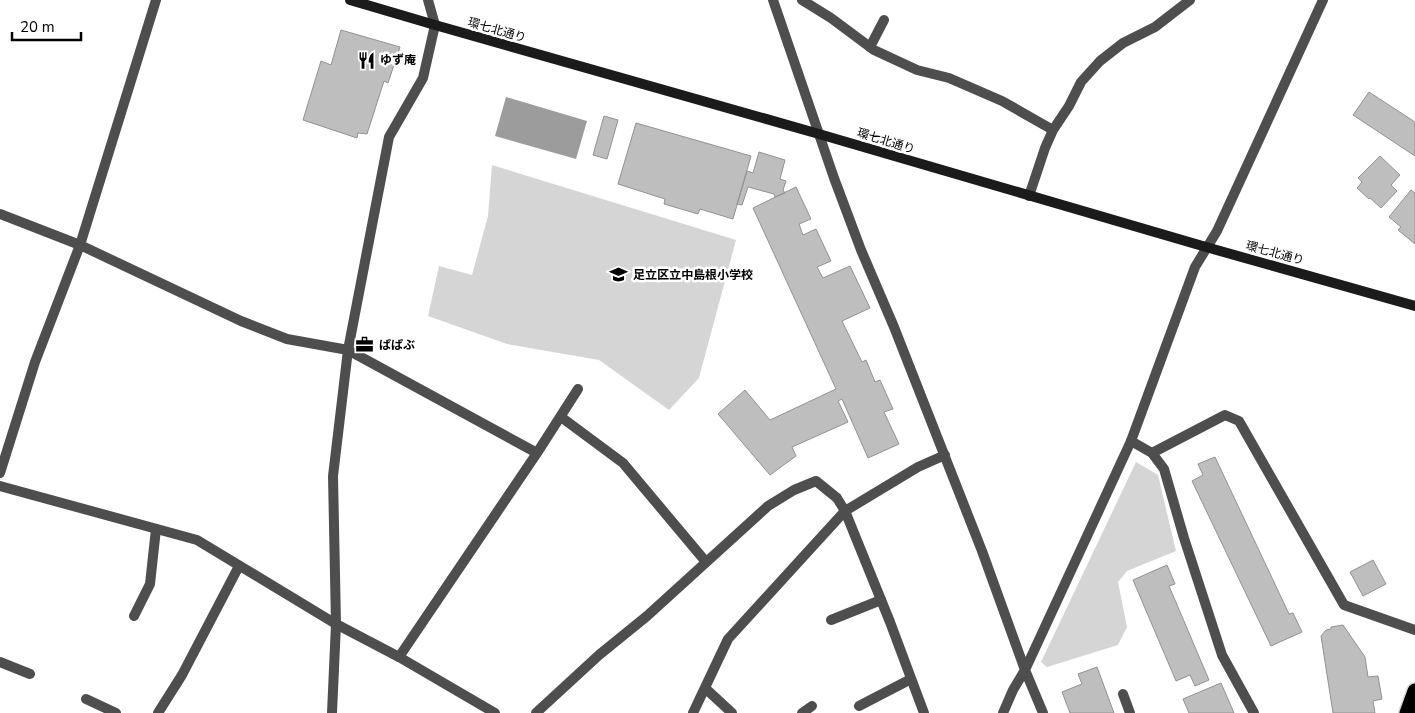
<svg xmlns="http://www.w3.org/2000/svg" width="1415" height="713" viewBox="0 0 1415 713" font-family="'Nunito Sans','Noto Sans JP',sans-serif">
<rect width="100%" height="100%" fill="#fff"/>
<path fill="#d5d5d5" d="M492,165L736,240L699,378L669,410L599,360L507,344L428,316L439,266L472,275L488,216Z
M1136,462L1158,475L1176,551L1127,571L1118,582L1127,627L1118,645L1047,667L1041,662Z"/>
<path fill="#9c9c9c" d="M506,97L587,121L576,159L495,136Z"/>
<path fill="#bebebe" stroke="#929292" d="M341,30L400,47L388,83L384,81L367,134L358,133L357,138L303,120L321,61L331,65Z
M1369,92L1415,122V156L1353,115Z
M604,116L618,120L607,159L593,155Z
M636,123L751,156L733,219L700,209L698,214L664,204L665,199L618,184Z
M759,152L785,160L780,179L786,181L783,190L785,193L775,197L774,194L748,187L742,205L737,204L747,171L753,173Z
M1380,156L1400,175L1391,185L1397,191L1381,208L1370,198L1369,199L1357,188L1362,182L1358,178Z
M796,187L811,219L799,224L803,235L816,229L831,261L817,267L823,278L850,266L870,308L842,321L862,362L866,360L875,382L880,380L893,409L884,412L899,444L868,458L842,399L838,401L848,422L792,447L796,456L770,475L718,414L745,390L770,420L836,389L753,208Z
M1411,190L1415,193V244L1398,230L1401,227L1389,217Z
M1215,457L1289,614L1293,613L1302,632L1271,646L1192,481L1203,475L1198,464Z
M1373,560L1386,584L1363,596L1350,572Z
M1167,565L1175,584L1169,586L1209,680L1195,686L1190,675L1176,681L1133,580Z
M1343,625L1365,657L1368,677L1378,676L1382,699L1373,701L1375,713H1333L1321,636L1326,630L1331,629V627Z
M1097,667L1114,713H1070L1062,692L1082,684L1078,674Z
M1221,683L1234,713H1189L1183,699Z"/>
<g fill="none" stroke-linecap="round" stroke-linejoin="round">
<defs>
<path id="highway" d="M1407,713L1415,691"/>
</defs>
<use href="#highway" stroke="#dbdbdb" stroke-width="18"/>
<path stroke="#4e4e4e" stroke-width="10" d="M870,47L884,20
M0,214L80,245L241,321L287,339L348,350L537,453
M561,417L623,463L706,562
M1131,441L1152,453L1164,469L1184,538L1222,655L1254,713
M1152,453L1225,415L1239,421L1344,605L1415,630
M134,616L150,584L156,529
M831,620L881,600
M399,657L537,453L578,389
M0,662L30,674
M1123,694L1130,713
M86,699L116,713
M158,713L182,675L239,566"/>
<path stroke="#4e4e4e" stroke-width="10" d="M773,0L834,178L861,250L894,327L982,551L1025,670L1043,713
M802,0L831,18L874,50L917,70L949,78L1002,101L1053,130
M1029,196L1045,148L1053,130L1069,106L1081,82L1100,61L1123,43L1155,27L1190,0
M0,473L35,362L80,245L156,0
M0,486L197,540L336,624L399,657L495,713
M705,688L732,713
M859,706L911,679
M332,713L336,624L333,476L348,350L389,137L423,78L435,25L428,0
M536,713L599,655L647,616L768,506L794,490L816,481L837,498L845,511L890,622L924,713
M693,713L728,639L845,511L918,467L945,455
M802,713L812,706
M1003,713L1013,690L1025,670L1131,441L1195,267L1217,231L1323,0"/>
<path stroke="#1b1b1b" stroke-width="10" d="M350,0L435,25L819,134L1206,247L1415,306"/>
<use href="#highway" stroke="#000" stroke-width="15"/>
</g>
<defs>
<symbol id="restaurant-bare" viewBox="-9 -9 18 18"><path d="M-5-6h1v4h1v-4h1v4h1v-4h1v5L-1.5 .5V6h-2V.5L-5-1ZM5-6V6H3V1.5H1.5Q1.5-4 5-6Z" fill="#000" stroke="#fff" stroke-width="2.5" paint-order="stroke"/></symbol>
<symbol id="school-bare" viewBox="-9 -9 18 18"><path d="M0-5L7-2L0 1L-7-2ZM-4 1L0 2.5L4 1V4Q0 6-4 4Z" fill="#000" stroke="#fff" stroke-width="2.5" paint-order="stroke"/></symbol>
<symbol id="office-bare" viewBox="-9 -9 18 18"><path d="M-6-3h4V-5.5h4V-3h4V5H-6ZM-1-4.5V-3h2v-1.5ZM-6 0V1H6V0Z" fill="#000" stroke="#fff" stroke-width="2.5" paint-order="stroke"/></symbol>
</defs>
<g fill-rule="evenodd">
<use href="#restaurant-bare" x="354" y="48" width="25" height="25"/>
<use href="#school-bare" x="606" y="262" width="25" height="25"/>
<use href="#office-bare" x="352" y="332" width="25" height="25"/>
</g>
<g text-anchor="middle" stroke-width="5" stroke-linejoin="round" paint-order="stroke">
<g font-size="12" fill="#000" stroke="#fff">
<text transform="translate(497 30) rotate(16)" y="4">環七北通り</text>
<text transform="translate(886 141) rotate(17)" y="4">環七北通り</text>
<text transform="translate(1275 253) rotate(15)" y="4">環七北通り</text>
</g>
<g font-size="12" font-weight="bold" fill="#000" stroke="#fff" text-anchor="start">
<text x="380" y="64">ゆず庵</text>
<text x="633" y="279">足立区立中島根小学校</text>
<text x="379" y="349">ぱぱぶ</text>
</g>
</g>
<path d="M12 32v8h69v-8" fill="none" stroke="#000000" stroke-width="2.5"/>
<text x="20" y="32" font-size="15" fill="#000000" stroke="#ffffff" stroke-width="4" paint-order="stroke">20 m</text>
</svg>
